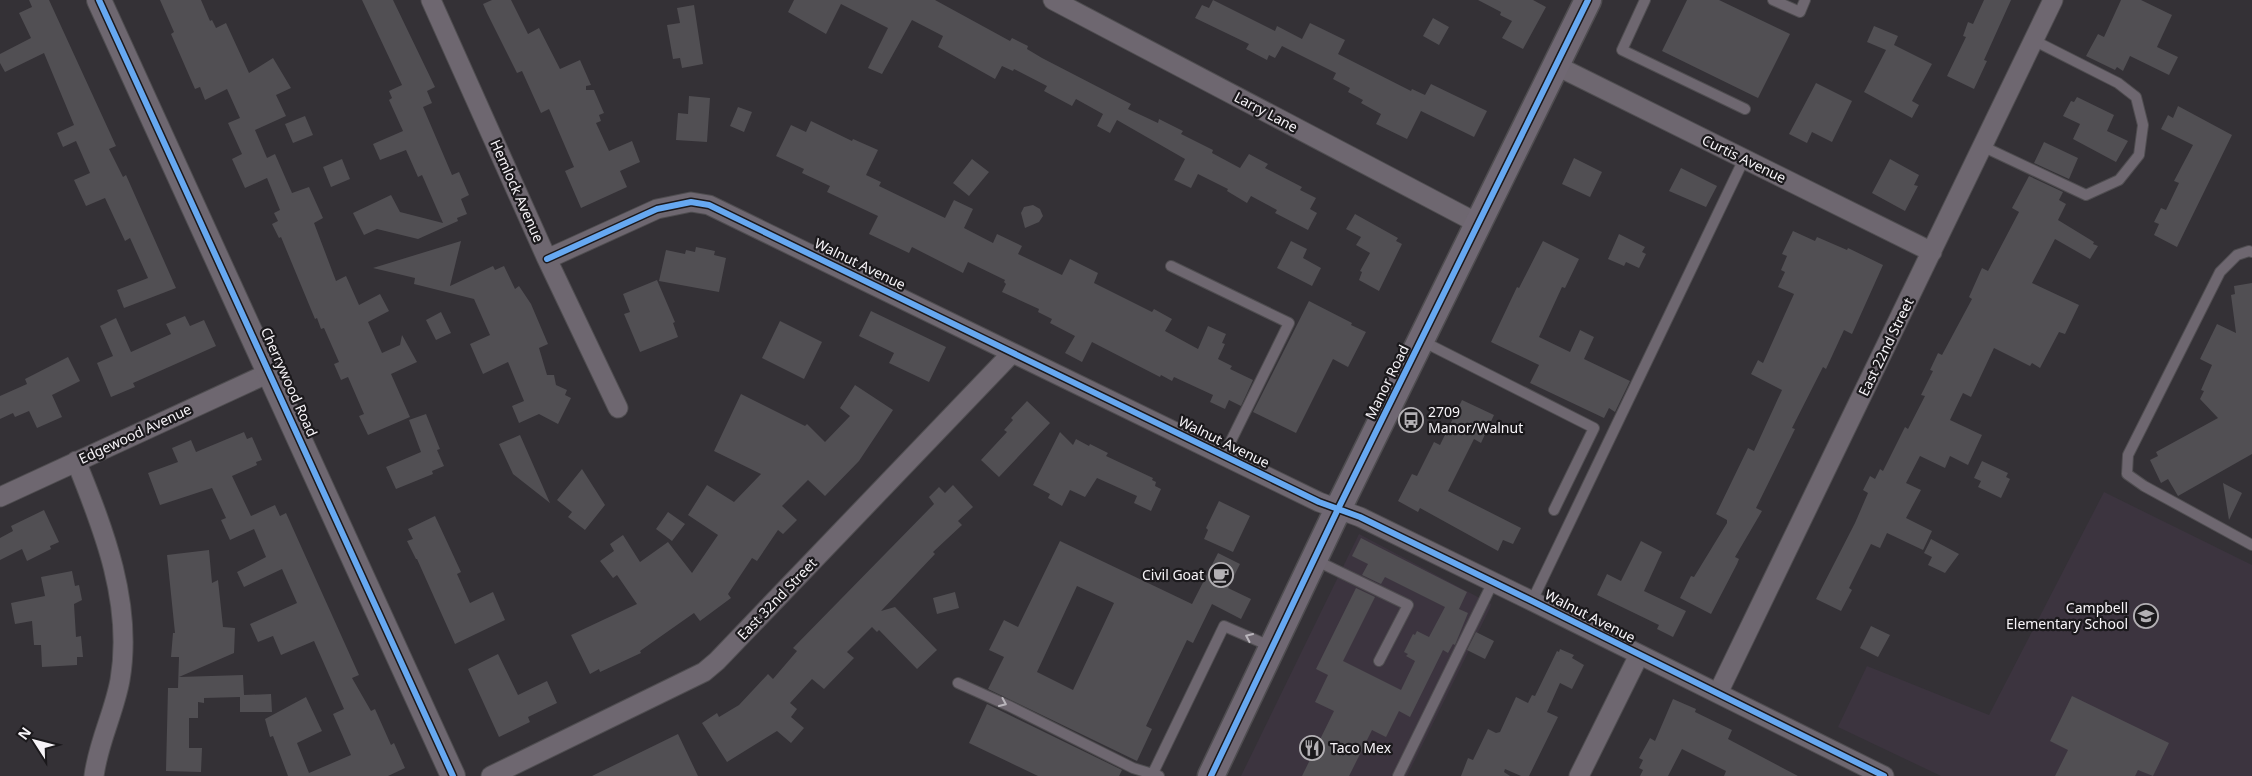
<svg xmlns="http://www.w3.org/2000/svg" width="2252" height="776" viewBox="0 0 2252 776" font-family="'Noto Sans',sans-serif">
<rect width="100%" height="100%" fill="#343136"/>
<path fill="#3c343f" d="M2104,492L2252,565V776H1941L1838,727L1867,666L1989,715Z
M1359,534L1491,604L1490,608L1407,776H1241Z"/>
<path fill="#514f53" fill-rule="evenodd" d="M29,0H49L116,146L109,149L123,177L126,175L176,288L124,308L117,290L148,278L130,238L125,241L105,198L86,206L74,180L90,173L76,141L63,147L57,133L74,125L44,53L5,72L0,63V54L31,38L19,13L32,7Z
M160,0H201L210,21L212,20L216,28L226,23L249,73L273,58L291,88L276,95L286,116L255,130L267,158L275,154L292,193L309,187L323,218L314,223L336,281L346,276L359,305L380,294L389,311L368,322L382,353L400,345L402,335L417,362L391,374L410,417L368,435L359,416L364,414L348,377L341,380L334,364L339,362L324,328L321,329L317,318L315,319L281,237L279,238L272,224L278,221L274,213L280,210L267,178L245,188L232,159L242,154L228,123L240,118L227,89L205,100L200,87L195,89L171,34L174,32Z
M362,0H393L435,87L427,91L432,103L423,107L452,175L459,172L469,195L461,199L467,214L457,218L458,221L418,239L377,229L364,235L353,213L391,195L400,212L443,223L422,175L418,177L406,150L380,160L373,144L403,131L389,100L392,98L389,91L402,85Z
M492,0H511L528,34L539,28L560,69L580,60L591,85L586,86V90H594L604,113L599,115L601,121L596,123L609,151L632,141L640,162L620,171L627,187L581,208L565,171L574,167L549,109L541,113L522,71L517,73L487,13L483,4Z
M794,0H935L1010,41L1012,38L1028,46L1027,49L1042,58L1131,104L1128,109L1158,123L1159,119L1183,131L1181,134L1213,150L1212,153L1240,168L1249,154L1268,164L1265,168L1302,187L1300,190L1316,198L1310,209L1317,213L1308,230L1275,213L1277,210L1251,196L1247,203L1227,191L1228,189L1198,174L1191,188L1174,180L1185,159L1117,120L1110,133L1097,126L1103,114L1076,99L1072,106L1044,91L1047,86L1014,69L1013,71L1002,66L995,79L938,47L943,36L912,20L882,74L868,68L888,28L841,4L826,34L788,12Z
M1213,0L1275,31L1277,26L1302,39L1310,23L1345,40L1338,54L1411,91L1412,89L1425,95L1431,84L1487,111L1474,137L1421,111L1407,139L1376,124L1381,114L1361,103L1363,100L1348,92L1350,88L1333,79L1336,73L1282,46L1275,58L1269,55L1267,60L1246,49L1249,44L1195,18L1202,5L1209,8Z
M1478,0H1533L1546,7L1523,49L1502,38L1512,21L1500,15L1501,12Z
M1687,0H1719L1790,34L1758,98L1662,51Z
M1984,0H2011L1984,60L1987,61L1974,89L1947,76L1966,37L1963,36L1968,22L1973,24Z
M2121,0H2141L2172,15L2157,47L2178,57L2169,75L2130,56L2123,71L2117,67L2115,70L2086,56L2098,34L2104,37Z
M694,5L703,64L682,68L680,58L673,59L667,25L680,23L677,8Z
M1433,18L1449,27L1439,45L1423,36Z
M1874,26L1898,36L1894,45L1932,64L1912,101L1919,105L1912,118L1864,92L1886,50L1867,42Z
M1816,83L1852,101L1832,142L1812,132L1807,143L1789,134Z
M689,96L710,98L707,142L676,140L678,113L688,114Z
M2077,97L2114,115L2107,131L2128,141L2116,162L2073,139L2080,124L2063,116L2071,101L2074,102Z
M2178,106L2232,135L2177,247L2154,235L2159,224L2154,222L2161,208L2166,210L2179,183L2174,181L2193,145L2161,129L2168,115L2173,118Z
M738,107L752,112L744,132L730,126Z
M305,116L313,135L293,143L285,124Z
M811,121L852,141L853,139L878,150L866,175L881,182L879,186L945,218L954,200L973,209L964,228L993,243L997,234L1022,246L1018,254L1062,275L1070,259L1098,273L1094,283L1152,312L1154,309L1172,319L1165,331L1198,349L1208,326L1226,334L1222,343L1225,344L1218,359L1232,366L1230,369L1253,380L1241,406L1229,400L1225,409L1210,402L1213,395L1174,377L1172,381L1161,375L1160,377L1092,342L1082,362L1065,353L1075,336L1050,323L1052,319L1038,312L1039,309L1002,292L1006,284L1004,282L1005,280L968,262L963,273L912,247L909,253L869,234L878,216L827,192L830,186L802,173L804,169L776,156L791,125L806,132Z
M2044,142L2078,158L2069,179L2034,163Z
M1574,158L1602,172L1590,197L1562,184Z
M342,159L350,179L331,187L323,167Z
M972,159L989,172L969,196L953,183Z
M1890,159L1919,175L1914,185L1918,186L1905,211L1872,193Z
M1681,168L1717,186L1706,207L1669,191Z
M2029,176L2063,192L2059,200L2066,204L2058,220L2094,242L2093,244L2098,246L2090,259L2055,239L2032,283L2079,305L2065,334L2059,332L2040,368L2032,363L2030,366L1994,348L1971,397L1963,393L1950,420L1982,435L1968,465L1950,456L1945,468L1920,456L1906,483L1921,490L1906,518L1932,531L1923,550L1887,533L1880,548L1871,544L1849,588L1852,590L1841,611L1816,599L1855,523L1868,493L1863,490L1870,476L1875,479L1880,469L1883,471L1905,427L1908,429L1925,396L1921,395L1933,371L1930,370L1938,353L1942,355L1972,299L1969,297L1982,268L1988,271L2019,212L2012,208Z
M1033,205L1040,209L1043,216L1039,222L1025,228L1021,213L1024,207Z
M1355,214L1398,238L1396,241L1402,244L1379,291L1359,280L1362,272L1360,271L1370,253L1356,245L1361,237L1346,229Z
M1793,231L1815,241L1817,237L1847,250L1848,248L1883,265L1852,334L1844,330L1826,369L1823,367L1792,428L1795,429L1756,508L1762,511L1735,557L1739,559L1737,564L1711,614L1680,598L1691,576L1694,577L1727,523V520L1716,514L1748,448L1754,451L1782,390L1751,374L1758,360L1763,363L1794,294L1778,287L1785,272L1781,270L1787,256L1782,254Z
M1619,234L1645,247L1642,252L1646,254L1639,268L1626,262L1624,266L1608,259Z
M461,241L450,286L493,266L495,270L504,266L515,289L519,286L531,304L548,344L539,348L547,375H554L556,385L567,390L565,395L571,398L558,424L539,414L519,423L512,406L524,401L508,362L483,374L470,344L490,335L474,299L414,284L415,278L373,268Z
M1291,241L1307,249L1303,258L1321,268L1312,286L1277,268Z
M1543,241L1579,259L1565,288L1562,287L1539,337L1570,352L1580,330L1594,337L1584,359L1630,381L1615,412L1609,408L1604,418L1530,383L1539,365L1491,342L1517,287L1519,288Z
M696,247L715,251L714,255L726,258L719,292L659,281L666,250L685,254L686,250L695,252Z
M657,280L675,322L673,323L678,337L640,352L624,314L630,312L623,294Z
M2252,283V454L2178,496L2168,479L2161,483L2150,460L2158,456L2156,452L2218,418L2200,399L2204,391L2201,390L2212,365L2200,359L2217,324L2236,333L2231,295L2235,294L2234,286Z
M1309,301L1352,323L1351,325L1366,332L1348,367L1333,359L1296,433L1253,412Z
M871,311L946,347L929,382L889,363L894,353L859,336Z
M441,312L451,333L436,340L426,320Z
M185,316L190,326L204,320L216,346L133,383L135,387L111,397L97,363L113,356L100,326L116,318L131,352L171,334L166,324Z
M780,321L822,342L804,379L762,358Z
M68,357L80,381L52,395L62,417L37,428L29,411L15,417L13,413L0,419V396L27,384L25,379Z
M855,385L893,410L859,461L825,496L808,480L782,506L797,520L783,534L778,530L757,561L752,558L728,594L731,598L700,621L694,613L640,651L641,653L600,672L599,669L590,674L571,635L637,604L617,575L613,578L600,561L614,551L610,544L623,535L640,562L668,542L692,573L718,535L688,515L707,485L734,502L761,474L714,451L741,394L805,426L807,424L825,442L850,416L840,408Z
M1462,400L1494,415L1481,443L1474,439L1448,491L1521,528L1513,544L1503,540L1498,551L1420,508L1418,512L1398,501L1412,474L1417,476L1434,442L1440,445Z
M1027,401L1050,423L999,477L981,460L1007,432L1004,430L1013,420L1011,418Z
M426,414L440,449L437,450L444,466L432,471L433,474L396,489L386,467L421,452L409,420Z
M244,432L247,439L252,437L262,460L256,462L257,465L232,476L251,516L275,505L280,516L286,513L359,675L352,678L371,711L375,709L391,745L394,743L405,768L388,776H288L273,736L270,737L265,719L306,697L322,731L297,743L309,773L351,755L333,714L344,709L314,641L281,655L273,636L258,642L250,624L297,603L282,569L244,587L237,572L266,557L254,529L230,540L221,520L226,518L212,488L160,505L148,473L178,462L172,448L191,440L196,452Z
M1060,432L1073,445L1076,439L1089,446L1090,444L1108,453L1106,456L1153,478L1152,480L1156,482L1155,486L1161,489L1151,511L1134,503L1137,496L1097,478L1085,497L1070,490L1062,506L1048,498L1050,494L1033,485Z
M520,435L550,503L513,474L499,444Z
M1982,461L2008,473L2006,477L2010,479L2001,498L1978,487L1981,481L1974,478Z
M582,469L605,505L585,530L568,517L572,512L557,500Z
M2223,483L2242,493L2229,520Z
M953,485L973,507L958,521L962,525L933,552L935,554L881,611L895,607L937,650L917,669L879,630L877,632L872,627L847,652L854,658L824,689L812,679L790,703L797,709L791,717L804,728L791,743L777,731L727,762L702,723L717,713L719,717L739,705L768,674L773,679L797,651L793,648L934,504L929,497L939,487L945,493Z
M1219,501L1250,516L1233,552L1204,539L1208,530L1206,528Z
M44,510L59,542L50,546L51,549L27,561L22,549L0,560V538L13,531L11,526Z
M668,512L685,524L672,541L656,529Z
M435,516L461,572L457,574L470,603L493,592L505,620L455,644L417,559H416L407,541L413,539L408,529Z
M1361,538L1467,592L1459,609L1468,613L1455,645L1453,644L1448,653L1443,650L1410,717L1399,711L1386,737L1372,730L1349,776H1302L1334,711L1315,702L1328,675L1316,669L1356,588L1375,597L1343,661L1401,690L1415,661L1406,656L1408,654L1404,652L1413,634L1415,635L1417,631L1429,637L1445,607L1385,577L1381,584L1362,575L1368,564L1352,556Z
M1931,539L1959,554L1945,573L1928,565L1932,557L1924,553Z
M1060,541L1192,604L1218,553L1240,564L1228,588L1251,599L1241,619L1212,604L1193,643L1187,640L1146,726L1152,729L1137,761L988,689L1004,657L989,650L1004,620L1018,627ZM1077,586L1114,603L1073,690L1037,672Z
M1641,541L1662,552L1644,591L1686,611L1673,637L1657,629L1659,625L1597,595L1607,574L1621,581Z
M209,550L212,583L218,580L223,627L235,628L234,653L179,677L243,675L244,695L271,694L272,712H240V697L204,698V703L198,702V718H189V748H202L201,772L166,771L168,688H178L179,657H171L173,633H175L167,555Z
M72,571L75,586L79,585L82,600L74,604L76,637L81,636L83,657H77V665L42,667L41,645H34L32,621L15,624L11,603L45,596L41,577Z
M955,592L959,608L937,614L933,598Z
M1871,626L1890,635L1878,657L1860,648Z
M1476,632L1494,641L1485,659L1467,650Z
M1560,649L1574,655L1572,658L1584,665L1572,689L1560,683L1547,712L1558,717L1529,776H1521L1505,769L1504,772L1510,776H1461L1468,758L1473,760L1488,729L1496,733L1500,732L1516,697L1528,703L1532,695L1535,696L1557,651L1559,652Z
M498,654L518,695L547,681L557,703L528,717L530,722L499,737L468,669Z
M2072,696L2169,743L2153,776L2138,770L2135,776H2055L2068,750L2050,741Z
M1673,699L1696,709L1695,712L1732,730L1728,739L1798,776H1724L1726,771L1682,749L1668,776H1640L1643,770L1639,768L1643,760L1639,758L1650,738L1655,741Z
M987,704L1122,770L1119,776H1038L969,743Z
M678,734L698,776H592Z"/>
<g fill="none" stroke-linecap="round" stroke-linejoin="round">
<defs>
<path id="service" d="M1645,0L1622,50L1745,109
M1773,0L1800,12L1805,0
M1984,147L2086,195L2119,180L2139,155L2143,125L2136,97L2118,83L2033,40
M2252,252L2249,251L2237,255L2220,272L2128,455L2127,474L2144,486L2252,545
M1171,266L1289,323L1224,455
M1422,341L1594,428L1554,510
M1315,560L1408,605L1379,661
M1532,601L1744,159
M958,683L1009,706L1133,768L1159,776
M1153,773L1224,626L1272,647
M1398,776L1493,582"/>
<path id="minor" d="M431,0L547,259L618,408
M1053,0L1479,224
M1555,65L1932,252
M547,259L657,209L691,202L709,205L1319,502L1360,517L1532,601L1884,776
M76,461C104,530 133,604 120,680C114,713 98,743 94,776
M0,497L271,372
M1718,693L2053,0
M491,776L704,672L717,661L1012,353
M1579,776L1639,655"/>
<path id="tertiary" d="M99,0L453,776"/>
<path id="secondary" d="M1211,776L1338,509L1588,0"/>
</defs>
<use href="#service" stroke="#4f4d50" stroke-width="12"/>
<use href="#minor" stroke="#4f4d50" stroke-width="21"/>
<use href="#tertiary" stroke="#4f4d50" stroke-width="26"/>
<use href="#secondary" stroke="#4f4d50" stroke-width="29"/>
<use href="#service" stroke="#6e6770" stroke-width="10"/>
<use href="#minor" stroke="#6e6770" stroke-width="19"/>
<use href="#tertiary" stroke="#6e6770" stroke-width="24"/>
<use href="#secondary" stroke="#706873" stroke-width="26"/>
<defs>
<path id="cycleway" d="M99,0L453,776
M547,259L657,209L691,202L709,205L1319,502L1360,517L1532,601L1884,776
M1211,776L1338,509L1588,0"/>
</defs>
<use href="#cycleway" stroke="#1b191c" stroke-width="9"/>
<use href="#cycleway" stroke="#66a8f1" stroke-width="6"/>
</g>
<defs><path id="oneway-chevron" d="M-2-3.5L2.5 0L-2 3.5" fill="none" stroke-width="1.6" stroke-linecap="round" stroke-linejoin="round" transform="scale(1.25)"/></defs>
<g stroke="#b9b5bb">
<use href="#oneway-chevron" transform="translate(1249 637) rotate(-156)"/>
<use href="#oneway-chevron" transform="translate(1003 703) rotate(24)"/>
</g>
<defs>
<symbol id="bus-ring" viewBox="-11 -11 22 22"><circle r="9.5" fill="#1b191c" stroke="#b3b0b4" stroke-width="1.5"/><path d="M-5-6H5V4H4V6H2V4H-2V6H-4V4H-5ZM-3.5-4V0h7V-4ZM-3.5 1.2v1.5H-2V1.2ZM2 1.2v1.5H3.5V1.2Z" fill="#b3b0b4"/></symbol>
<symbol id="cafe-ring" viewBox="-11 -11 22 22"><circle r="9.5" fill="#1b191c" stroke="#b3b0b4" stroke-width="1.5"/><path d="M-5.5-4.5H6V0H3Q3 3.5 0 3.5H-2.5Q-5.5 3.5-5.5 0ZM3-3.2v2h1.7v-2ZM-6 4.5H4V6H-6Z" fill="#b3b0b4"/></symbol>
<symbol id="school-ring" viewBox="-11 -11 22 22"><circle r="9.5" fill="#1b191c" stroke="#b3b0b4" stroke-width="1.5"/><path d="M0-5L7-2L0 1L-7-2ZM-4 1L0 2.5L4 1V4Q0 6-4 4Z" fill="#b3b0b4"/></symbol>
<symbol id="restaurant-ring" viewBox="-11 -11 22 22"><circle r="9.5" fill="#1b191c" stroke="#b3b0b4" stroke-width="1.5"/><path d="M-5-6h1v4h1v-4h1v4h1v-4h1v5L-1.5 .5V6h-2V.5L-5-1ZM5-6V6H3V1.5H1.5Q1.5-4 5-6Z" fill="#b3b0b4"/></symbol>
</defs>
<g fill-rule="evenodd">
<use href="#bus-ring" x="1397" y="406" width="28" height="28"/>
<use href="#cafe-ring" x="1207" y="561" width="28" height="28"/>
<use href="#school-ring" x="2132" y="602" width="28" height="28"/>
<use href="#restaurant-ring" x="1298" y="734" width="28" height="28"/>
</g>
<g text-anchor="middle" stroke-width="4.5" stroke-linejoin="round" paint-order="stroke">
<g font-size="14" fill="#f7f4f8" stroke="#1b191c">
<text transform="translate(1266 112) rotate(28)" y="5">Larry Lane</text>
<text transform="translate(1744 159) rotate(26)" y="5">Curtis Avenue</text>
<text transform="translate(517 191) rotate(66)" y="5">Hemlock Avenue</text>
<text transform="translate(860 264) rotate(26)" y="5">Walnut Avenue</text>
<text transform="translate(1886 347) rotate(-64)" y="5">East 22nd Street</text>
<text transform="translate(289 382) rotate(66)" y="5">Cherrywood Road</text>
<text transform="translate(1387 382) rotate(-64)" y="5">Manor Road</text>
<text transform="translate(135 434) rotate(-25)" y="5">Edgewood Avenue</text>
<text transform="translate(1224 442) rotate(26)" y="5">Walnut Avenue</text>
<text transform="translate(777 599) rotate(-46)" y="5">East 32nd Street</text>
<text transform="translate(1590 616) rotate(27)" y="5">Walnut Avenue</text>
</g>
<g font-size="14" fill="#f7f4f8" stroke="#1b191c" text-anchor="start">
<text x="1428" y="417">2709<tspan x="1428" dy="16">Manor/Walnut</tspan></text>
<text x="1204" y="580" text-anchor="end">Civil Goat</text>
<text x="2128" y="613" text-anchor="end">Campbell<tspan x="2128" dy="16">Elementary School</tspan></text>
<text x="1330" y="753">Taco Mex</text>
</g>
</g>
<g transform="translate(35 741) rotate(306)" stroke="#1b191c" stroke-width="4" paint-order="stroke">
<path d="M0-4L9 19L0 12L-9 19Z" fill="#f7f4f8"/>
<text y="-8" font-size="14" font-weight="bold" text-anchor="middle" fill="#f7f4f8">N</text>
</g>
</svg>
